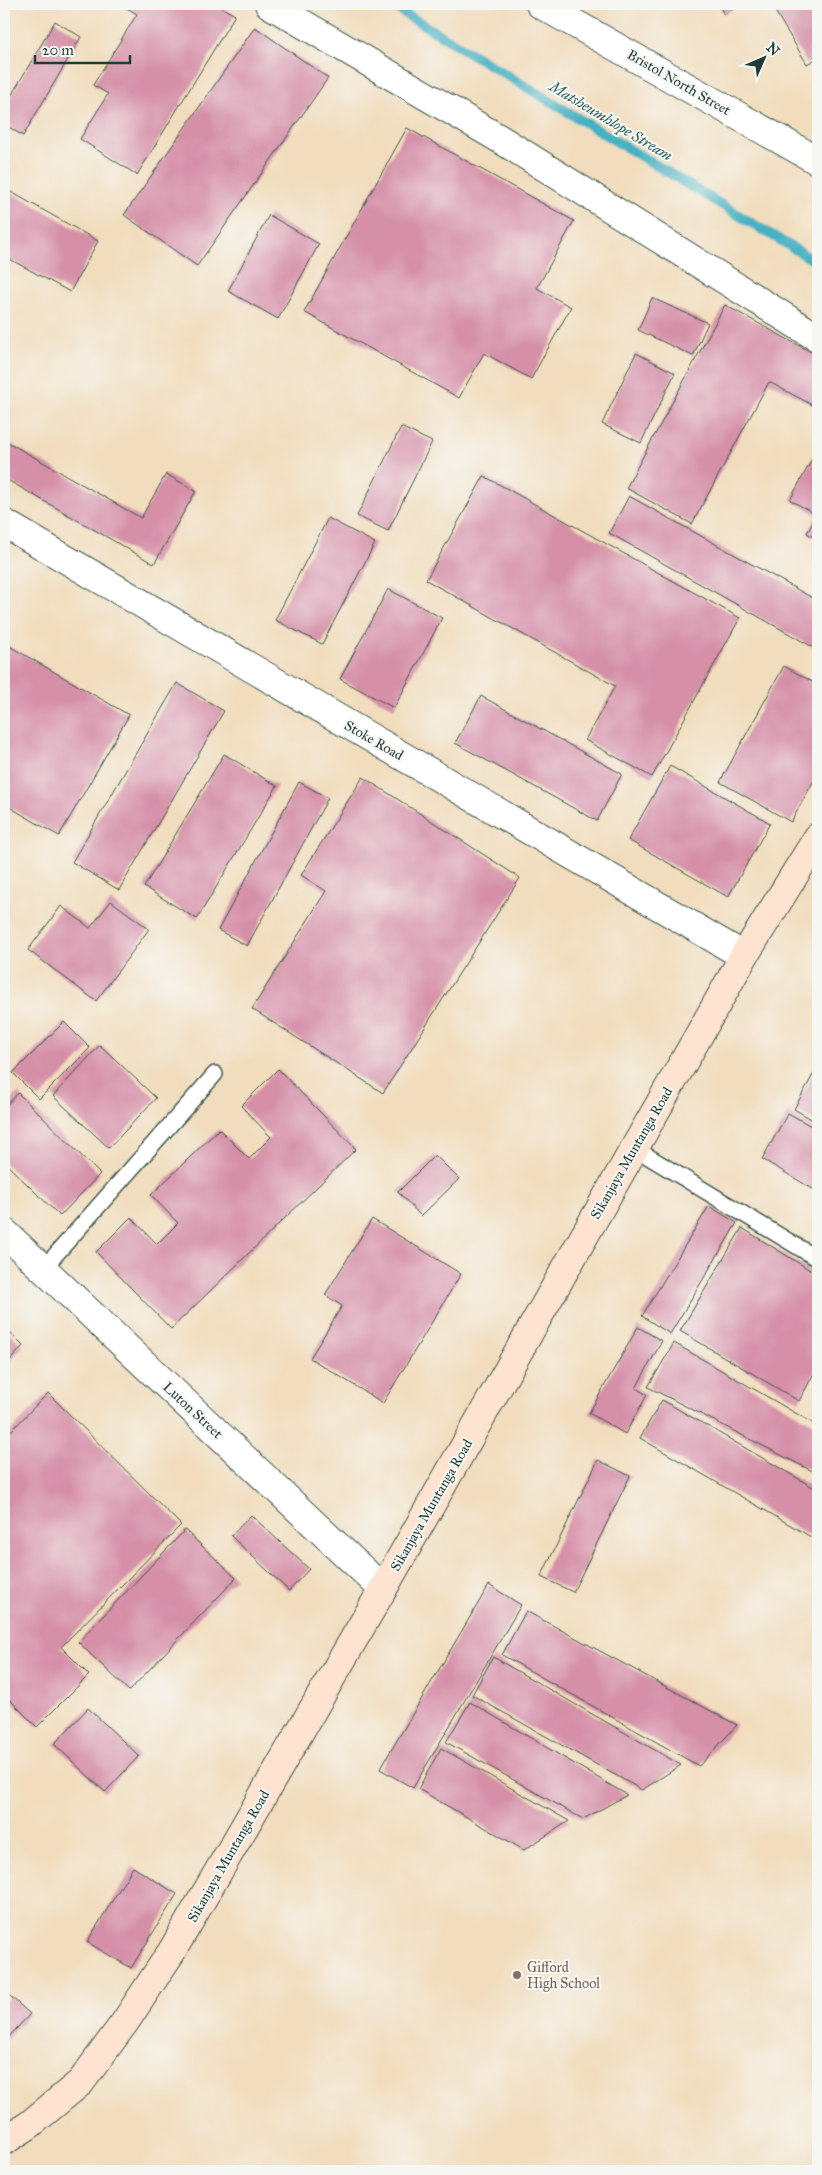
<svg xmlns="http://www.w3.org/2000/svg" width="822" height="2175" viewBox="0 0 822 2175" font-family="'IM FELL Great Primer',serif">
<rect width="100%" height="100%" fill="#f6f6f2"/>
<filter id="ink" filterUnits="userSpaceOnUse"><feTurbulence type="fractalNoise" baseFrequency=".02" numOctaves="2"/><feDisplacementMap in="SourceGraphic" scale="10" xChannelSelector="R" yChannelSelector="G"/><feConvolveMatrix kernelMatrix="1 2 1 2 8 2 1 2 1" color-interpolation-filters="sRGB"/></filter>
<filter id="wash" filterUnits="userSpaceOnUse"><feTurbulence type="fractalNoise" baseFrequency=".0096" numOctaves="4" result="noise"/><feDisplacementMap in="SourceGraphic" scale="20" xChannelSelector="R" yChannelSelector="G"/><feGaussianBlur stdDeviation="1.12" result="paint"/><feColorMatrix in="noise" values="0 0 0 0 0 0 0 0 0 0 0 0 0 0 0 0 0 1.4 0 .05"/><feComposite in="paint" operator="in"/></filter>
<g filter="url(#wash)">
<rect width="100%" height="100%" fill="#f1ddbd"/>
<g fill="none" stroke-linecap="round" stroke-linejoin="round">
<path stroke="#44b1c2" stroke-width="10" d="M389,4L818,263"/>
</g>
<g id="blocks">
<path fill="#d590a8" d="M4,4H9L4,14Z
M120,4H216L235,15L137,175L80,139L108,94L93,85L137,14Z
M718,4H743L724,14Z
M779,4H818V58L807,64L773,8Z
M55,21L81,37L23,136L4,124V108Z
M255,27L328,78L197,266L124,215Z
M407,128L574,221L537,288L571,307L531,379L484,353L459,398L304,312Z
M4,188L98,241L70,292L4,256Z
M269,215L319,244L278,319L228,291Z
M652,298L708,323L693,356L638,330Z
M725,305L818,356V408L769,382L692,524L626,488Z
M636,353L675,373L641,443L602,424Z
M401,427L432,442L388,531L357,516Z
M4,440L141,518L166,474L196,491L154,564L4,478Z
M818,448V540L807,533L817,515L790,500Z
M484,476L740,618L652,777L585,740L615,686L426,580Z
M629,496L818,601V650L609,533Z
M328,518L375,543L322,644L275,620Z
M388,589L442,618L394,708L340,679Z
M4,643L129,715L59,836L4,804Z
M784,666L818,685V773L791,822L720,782Z
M177,683L224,711L119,890L72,862Z
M481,696L622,774L597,821L455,743Z
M224,754L277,786L197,919L144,887Z
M670,766L770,823L728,897L628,840Z
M363,777L520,878L383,1093L252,1009L326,891L301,875Z
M299,782L328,798L247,946L218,930Z
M111,901L149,929L96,1001L28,950L61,906L90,928Z
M64,1022L90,1048L39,1099L13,1073Z
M100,1045L156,1098L109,1148L53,1096Z
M818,1066V1123L794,1109Z
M278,1069L356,1149L171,1329L96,1252L131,1217L157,1244L178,1223L151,1195L219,1129L249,1159L271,1137L241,1106Z
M18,1093L100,1174L60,1216L4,1162V1108Z
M788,1113L818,1130V1192L762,1159Z
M435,1155L459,1179L421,1216L398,1192Z
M709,1206L737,1223L670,1334L642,1316Z
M372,1219L461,1274L383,1403L310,1358L342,1306L325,1295Z
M742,1228L818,1275V1366L799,1401L680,1331Z
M4,1327L23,1346L4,1367Z
M638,1327L662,1341L636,1388L647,1395L625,1434L589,1413Z
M674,1343L818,1426V1474L648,1387Z
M48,1393L181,1525L61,1647L89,1675L37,1727L4,1694V1438Z
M662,1400L818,1490V1541L640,1438Z
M598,1460L630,1476L573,1592L541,1577Z
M251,1515L309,1569L289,1591L231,1536Z
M185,1530L236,1578L129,1691L78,1642Z
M489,1585L521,1605L413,1788L380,1769Z
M526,1611L737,1725L699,1766L502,1655Z
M493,1657L681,1765L642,1790L472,1695Z
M470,1702L627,1795L583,1819L446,1742Z
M88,1708L139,1756L105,1792L54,1744Z
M441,1748L569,1821L524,1850L418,1789Z
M133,1867L177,1894L131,1968L87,1942Z
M10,1996L30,2014L4,2042V2002Z"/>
</g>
</g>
<g filter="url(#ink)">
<use href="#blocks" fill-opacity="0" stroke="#3e5549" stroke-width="1"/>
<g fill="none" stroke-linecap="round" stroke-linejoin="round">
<defs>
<path id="lane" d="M634,1148L818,1259
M43,1269L215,1074"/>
<path id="street" d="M269,4L500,139L818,338
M540,4L818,161
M4,523L744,956
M4,1232L383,1589"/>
<path id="secondary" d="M4,2141L29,2125L81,2082L125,2022L172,1951L383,1589L744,956L818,837"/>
</defs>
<use href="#lane" stroke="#3e5549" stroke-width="18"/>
<use href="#street" stroke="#3e5549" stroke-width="30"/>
<use href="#secondary" stroke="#3e5549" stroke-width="30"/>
<use href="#lane" stroke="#fff" stroke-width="15"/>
<use href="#street" stroke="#fff" stroke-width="28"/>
<use href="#secondary" stroke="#fee3d1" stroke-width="28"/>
</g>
</g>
<circle fill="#8d6e63" stroke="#f6f6f2" stroke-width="2" cx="517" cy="1975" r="5"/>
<g text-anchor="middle" stroke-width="4" stroke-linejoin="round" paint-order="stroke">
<g font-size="14" fill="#1f3d34" stroke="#f6f6f2">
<text transform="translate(679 82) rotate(30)" y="5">Bristol North Street</text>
<text transform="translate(374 740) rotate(30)" y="5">Stoke Road</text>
<text transform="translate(631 1153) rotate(-60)" y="5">Sikanjaya Muntanga Road</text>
<text transform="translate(193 1410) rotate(43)" y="5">Luton Street</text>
<text transform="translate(431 1505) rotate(-60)" y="5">Sikanjaya Muntanga Road</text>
<text transform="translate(228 1856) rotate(-60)" y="5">Sikanjaya Muntanga Road</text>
</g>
<g font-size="14" fill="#785e54" stroke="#f6f6f2" text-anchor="start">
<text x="527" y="1972">Gifford<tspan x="527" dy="16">High School</tspan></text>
</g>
<g font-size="15" font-style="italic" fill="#2a605f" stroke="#f6f6f2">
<text transform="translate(611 121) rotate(31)" y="5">Matsheumhlope Stream</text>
</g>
</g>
<rect width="822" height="2175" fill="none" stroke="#f6f6f2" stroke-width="20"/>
<g transform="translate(764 58) rotate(45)" stroke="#f6f6f2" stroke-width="4" paint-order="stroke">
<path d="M0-4L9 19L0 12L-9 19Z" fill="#1f3d34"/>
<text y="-8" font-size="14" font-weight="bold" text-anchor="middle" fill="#1f3d34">N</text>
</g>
<path d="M35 55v8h95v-8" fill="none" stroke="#1f3d34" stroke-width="2.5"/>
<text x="42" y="55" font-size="15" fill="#1f3d34" stroke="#f6f6f2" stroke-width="4" paint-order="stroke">20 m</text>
</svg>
